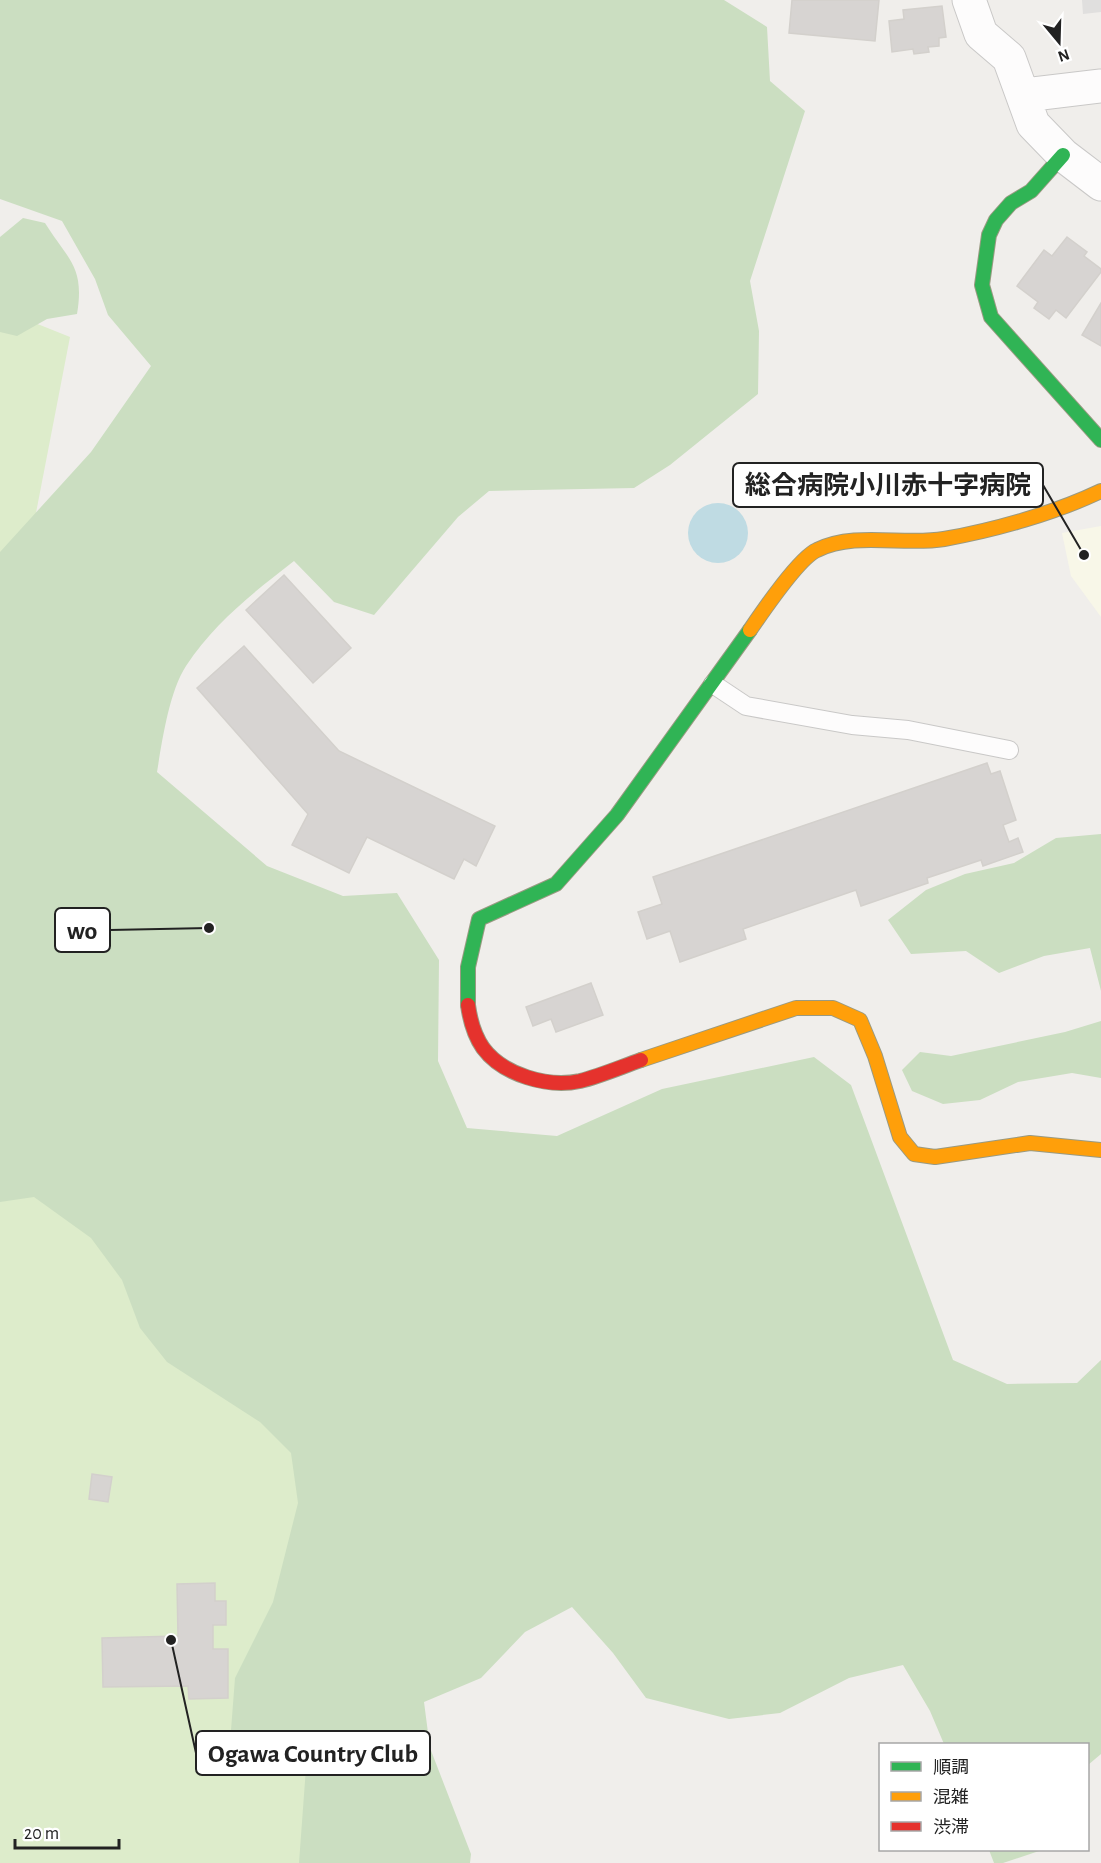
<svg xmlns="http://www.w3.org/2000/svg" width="1101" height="1863" viewBox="0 0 1101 1863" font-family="'Alegreya Sans','Noto Sans JP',sans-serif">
<rect width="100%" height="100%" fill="#f0eeeb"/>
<path fill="#f8f7e8" d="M1101,526V617L1071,576L1062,533Z"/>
<path fill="#ddeccb" d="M0,309L70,337L0,699Z
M0,1166L366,1416L317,1863H0Z"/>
<path fill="#cbdec1" d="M0,0H724L767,27L770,81L805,111L750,281L759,331L758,394L670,465L634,488L489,491L458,517L374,615L334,602L294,561C253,593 215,622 186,666C169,692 162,742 157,772L267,866L343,896L397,893L439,960L438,1061L467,1128L557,1136L662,1089L814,1057L851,1085L953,1360L1007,1384L1077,1383L1101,1360V1754L1088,1765V1744H944L930,1711L903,1665L849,1678L780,1713L729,1719L646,1698L613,1653L572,1607L525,1632L481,1678L424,1702L430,1748L471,1854L470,1863H299L307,1754L270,1746L231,1730L235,1678L273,1602L298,1503L291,1453L260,1422L167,1362L140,1328L122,1280L91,1238L34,1197L0,1202V552L91,452L151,366L108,315L95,279L62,221L0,199Z
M23,218L45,223C68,260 85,266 77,314L47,319L17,336L0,332V237Z
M1101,834V991L1090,948L1044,956L999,973L966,951L911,954L888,920L926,890L965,874L1014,863L1056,838Z
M1101,1021V1078L1072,1073L1018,1082L980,1100L943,1104L912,1091L902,1070L920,1052L951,1056L1065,1032Z
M989,1850H1042L1003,1863H994Z"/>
<path fill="#e0dfde" d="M1082,0H1101V12L1083,14Z"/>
<path fill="#bfdbe3" d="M688 533a30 30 0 1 1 60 0a30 30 0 1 1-60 0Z"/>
<path fill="#d7d4d2" stroke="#d3d0cc" stroke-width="1.5" d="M792,0H879L875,41L789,33Z
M942,6L946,37L939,38V46L928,47L929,52L914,54L913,49L892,52L889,21L904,19L903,10Z
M1067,237L1087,252L1084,256L1101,269V272L1066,318L1056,310L1049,319L1034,308L1038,302L1017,286L1044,250L1052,256Z
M1101,303V346L1082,335Z
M284,575L351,648L313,683L246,610Z
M244,646L339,751L495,826L476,866L464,859L454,879L367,837L349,873L292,845L308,814L197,688Z
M987,763L991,774L1000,771L1016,820L1003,825L1009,842L1018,838L1023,852L983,866L981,860L927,878L928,883L861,906L856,890L743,929L746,939L680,962L670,931L647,939L638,912L662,904L653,877Z
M591,983L603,1015L556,1032L551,1019L533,1026L526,1007Z
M92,1474L112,1477L108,1502L89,1499Z
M215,1583V1601H226V1625H213V1649H228V1698L189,1699L188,1686L103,1687L102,1638L178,1636L177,1584Z"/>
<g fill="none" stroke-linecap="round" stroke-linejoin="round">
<defs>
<path id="lane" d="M713,684L746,706L852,725L908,730L1009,750"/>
<path id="street" d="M969,0L981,34L1009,58L1033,124L1063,155L1101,184
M1025,95L1101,86"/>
<path id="fast" d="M1063,155L1031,191L1011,203L996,220L989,235L982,285L991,317L1101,440
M468,1005V967L479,919L556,884L617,815L750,630"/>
<path id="slow" d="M750,630C763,611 799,558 817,550C855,531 904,546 944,539C995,530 1055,513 1101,491
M641,1060L796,1008H833L860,1020L875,1056L900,1137L914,1154L935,1157L1030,1143L1101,1150"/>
<path id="jam" d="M468,1005C470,1020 474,1035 483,1048C503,1075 548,1088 580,1081C600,1076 621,1067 641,1060"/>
</defs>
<use href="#lane" stroke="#c9c8c7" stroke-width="20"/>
<use href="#street" stroke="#c9c8c7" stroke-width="35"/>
<use href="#fast" stroke="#999a82" stroke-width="16"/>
<use href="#slow" stroke="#999a82" stroke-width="16"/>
<use href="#jam" stroke="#999a82" stroke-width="16"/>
<use href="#lane" stroke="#fdfcfc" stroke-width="18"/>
<use href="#street" stroke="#fdfcfc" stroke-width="33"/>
<use href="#fast" stroke="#30b455" stroke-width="14"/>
<use href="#slow" stroke="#ff9f0a" stroke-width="14"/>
<use href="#jam" stroke="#e5322d" stroke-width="14"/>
</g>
<path fill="none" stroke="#222" stroke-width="2" d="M1084 555L1043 485M209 928L110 930M171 1640L196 1753"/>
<g fill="#222" stroke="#fff" stroke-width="2">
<circle cx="1084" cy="555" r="6"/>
<circle cx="209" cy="928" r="6"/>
<circle cx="171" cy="1640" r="6"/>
</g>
<g fill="#fff" stroke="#222" stroke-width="2">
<rect x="733" y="463" width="310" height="44" rx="6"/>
<rect x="55" y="908" width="55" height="44" rx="6"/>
<rect x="196" y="1731" width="234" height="44" rx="6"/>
</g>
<g font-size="26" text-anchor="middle" font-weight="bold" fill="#222">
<text x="888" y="494">総合病院小川赤十字病院</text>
<text x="82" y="939">wo</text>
<text x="313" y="1762">Ogawa Country Club</text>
</g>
<rect x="879" y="1743" width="210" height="108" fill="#ffffff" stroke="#a7a7a7" stroke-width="1.5"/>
<rect x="891" y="1762" width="30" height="9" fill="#30b455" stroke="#a7a7a7" stroke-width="1.5"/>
<text x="933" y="1773" font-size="18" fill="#222222">順調</text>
<rect x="891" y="1792" width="30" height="9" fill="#ff9f0a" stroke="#a7a7a7" stroke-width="1.5"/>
<text x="933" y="1803" font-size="18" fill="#222222">混雑</text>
<rect x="891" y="1822" width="30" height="9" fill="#e5322d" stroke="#a7a7a7" stroke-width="1.5"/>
<text x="933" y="1833" font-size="18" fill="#222222">渋滞</text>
<g transform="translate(1059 42) rotate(161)" stroke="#ffffff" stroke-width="4.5" paint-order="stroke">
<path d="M0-4.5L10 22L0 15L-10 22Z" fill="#222222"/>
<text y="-9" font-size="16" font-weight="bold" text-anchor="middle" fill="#222222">N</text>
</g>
<path d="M15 1839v9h104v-9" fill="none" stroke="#222222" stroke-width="3"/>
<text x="24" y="1839" font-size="18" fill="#222222" stroke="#ffffff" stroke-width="4.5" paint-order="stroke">20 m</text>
</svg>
